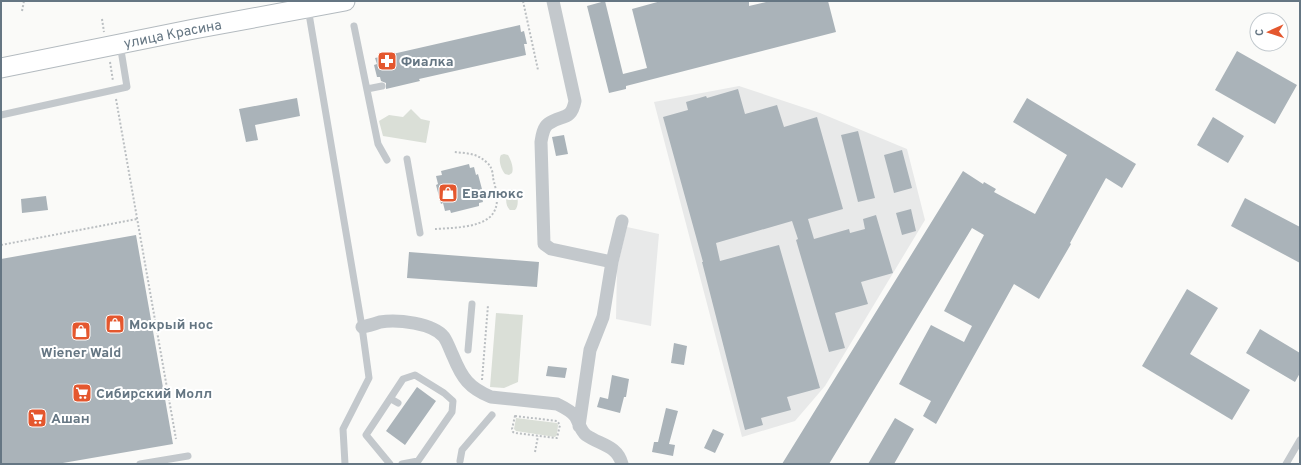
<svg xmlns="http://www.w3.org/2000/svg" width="1301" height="465" viewBox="0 0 1301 465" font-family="Overpass,sans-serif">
<rect width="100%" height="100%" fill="#fafaf8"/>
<path fill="#e8e9e9" d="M739,86L820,113L907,149L925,220L825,386L795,421L742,437L654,102Z
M627,227L659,234L651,326L616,319L617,268Z"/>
<path fill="#dadfd7" d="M411,109L421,119L430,121L426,143L383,136L379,121L389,115L403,117Z
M504,154L508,155C511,160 514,168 512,173L509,175L505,174C501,169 498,160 501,155Z
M512,189L516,192C518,197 519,206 515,210H510C505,206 505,195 509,190Z
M496,313L523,315L518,382L504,388L490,387Z
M516,418L557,423L558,425L557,435L555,437L516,431L514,429Z"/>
<path fill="#aab3b9" d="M605,1L623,74L647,68L632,9L661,1H749V6L770,1H828L836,32L626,86V89L609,93L587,6Z
M520,25L521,32L524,31L527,44H524L526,55L419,79L420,81L386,89V83L381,81L380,77H377L374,65L377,64L375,58Z
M1237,51L1297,85L1275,124L1215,90Z
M738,89L745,114L777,105L784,127L817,117L843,209L808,219L814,239L849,229L850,233L865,229L863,219L876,215L893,273L861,282L868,304L835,313L845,348L829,352L796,240L798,239L792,221L716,243L720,261L779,245L820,388L787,397L791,410L761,418L763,425L745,430L702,262H703L663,117L688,110L686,102L706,96L707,98Z
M297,98L300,116L255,125L258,140L246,142L239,109Z
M1027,98L1136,164L1122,188L1106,178L1070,243L1071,244L1039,299L1014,284L936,424L923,416L931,401L899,384L931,325L964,342L972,326L944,311L984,235L972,228L829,464H782L963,171L983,184L984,182L996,189L994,192L1035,214L1067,155L1013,122Z
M1213,117L1244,136L1228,163L1197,145Z
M858,131L875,198L858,202L841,135Z
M564,135L568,154L556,156L552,137Z
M902,150L912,188L894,193L884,155Z
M469,164L470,168L474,167L476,175L478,174L483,193L481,194L483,202L479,203V206L451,213L450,210L445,211L443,203L441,204L436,185L438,184L436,176L442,175L441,171Z
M46,196L48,210L22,213L21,199Z
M1245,198L1300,227V263L1231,226Z
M911,209L916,231L902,235L896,213Z
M136,235L173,444L57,464H1V259Z
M409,252L539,262L537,287L407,278Z
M1187,289L1218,308L1190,354L1250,390L1232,420L1142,366Z
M1260,329L1300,353V373L1295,382L1246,353Z
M674,343L687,346L684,365L671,363Z
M548,366L567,368L565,378L546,376Z
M612,375L629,379L626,397H624L620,413L597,407L600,397L608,399Z
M417,387L436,401L405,445L386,431Z
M666,408L678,411L669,444L675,445L673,456L652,452L654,442H658Z
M895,418L914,429L894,464H868Z
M713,429L724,434L715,453L704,448Z"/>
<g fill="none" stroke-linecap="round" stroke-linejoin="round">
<defs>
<g id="secondary">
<path id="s1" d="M1,68L194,29L345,1"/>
</g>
</defs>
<use href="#secondary" stroke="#b3babf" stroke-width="21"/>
<path stroke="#bbbfc2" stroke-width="2" stroke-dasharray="2 2" stroke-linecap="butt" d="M523,1L538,70
M22,11L24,1
M102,19L104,32
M110,62L113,81
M116,99L176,439
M435,229C451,228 479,228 491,216C501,205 496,190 493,178C493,174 492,169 490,166C488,163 484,160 481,158C473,153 463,153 454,152
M1,245L137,219
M482,380L488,305
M515,416L557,421L560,425L557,438H555L515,433L513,432L512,429Z
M535,452L538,436"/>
<path stroke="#c3c8cc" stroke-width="7" d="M308,8L362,327L369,378L343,429L345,464
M354,26L378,144L387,160
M367,89L382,86
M1,115L127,87L120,44
M407,159L420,233
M468,350L472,304
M391,399L398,403
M460,461L462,450L492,415
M140,464L188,456
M390,464L366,435L403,379L415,375L444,393L453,401L452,412L418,461L402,464
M1286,464L1300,440"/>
<path stroke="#c3c8cc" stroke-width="13" d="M553,1L575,101C571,122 561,114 548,124C543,128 542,136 541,142L544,244L551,249L612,262
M362,327C368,326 374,324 380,322C397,319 433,323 444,337C448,343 450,350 453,356C462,378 469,388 491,397L557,404C563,407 570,410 575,416C579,422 580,430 586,435C600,445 617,445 622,464
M579,426L590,350L603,317L612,262L622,221"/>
<use href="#secondary" stroke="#fff" stroke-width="19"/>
</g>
<defs>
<symbol id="pharmacy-square" viewBox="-11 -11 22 22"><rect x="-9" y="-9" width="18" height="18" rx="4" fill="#e4572e" stroke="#fff"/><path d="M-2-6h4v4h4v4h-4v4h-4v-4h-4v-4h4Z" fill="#fff"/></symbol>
<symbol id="shop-square" viewBox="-11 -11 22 22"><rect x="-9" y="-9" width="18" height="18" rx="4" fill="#e4572e" stroke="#fff"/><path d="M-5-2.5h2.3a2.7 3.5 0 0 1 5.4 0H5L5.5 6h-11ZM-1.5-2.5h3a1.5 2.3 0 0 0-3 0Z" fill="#fff"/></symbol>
<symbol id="supermarket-square" viewBox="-11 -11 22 22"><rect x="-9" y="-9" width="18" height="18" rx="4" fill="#e4572e" stroke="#fff"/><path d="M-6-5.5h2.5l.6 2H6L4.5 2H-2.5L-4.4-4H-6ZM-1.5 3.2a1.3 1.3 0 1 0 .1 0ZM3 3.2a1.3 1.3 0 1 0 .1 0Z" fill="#fff"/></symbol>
</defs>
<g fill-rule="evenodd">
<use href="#pharmacy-square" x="376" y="50" width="22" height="22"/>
<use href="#shop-square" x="437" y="182" width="22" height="22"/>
<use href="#shop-square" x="104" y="313" width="22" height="22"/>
<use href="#shop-square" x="70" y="320" width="22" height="22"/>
<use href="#supermarket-square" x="71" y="382" width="22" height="22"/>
<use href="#supermarket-square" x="26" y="407" width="22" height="22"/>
</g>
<g text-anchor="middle" stroke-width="4" stroke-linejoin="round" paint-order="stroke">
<g font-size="14" fill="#657683" stroke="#fff">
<text dy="5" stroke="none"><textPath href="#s1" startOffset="175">улица Красина</textPath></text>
</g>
<g font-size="14" font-weight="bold" fill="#657683" stroke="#fff" text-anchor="start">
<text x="401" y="66">Фиалка</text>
<text x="462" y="198">Евалюкс</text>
<text x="129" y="329">Мокрый нос</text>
<text x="81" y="357" text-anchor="middle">Wiener Wald</text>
<text x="96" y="398">Сибирский Молл</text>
<text x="51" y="423">Ашан</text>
</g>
</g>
<rect width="1301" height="465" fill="none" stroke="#657683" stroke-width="4"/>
<g transform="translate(1269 32) rotate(267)"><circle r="19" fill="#ffffff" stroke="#c1c8cd"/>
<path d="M0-3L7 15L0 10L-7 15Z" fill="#e4572e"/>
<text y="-6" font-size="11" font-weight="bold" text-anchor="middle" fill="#657683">С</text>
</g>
</svg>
